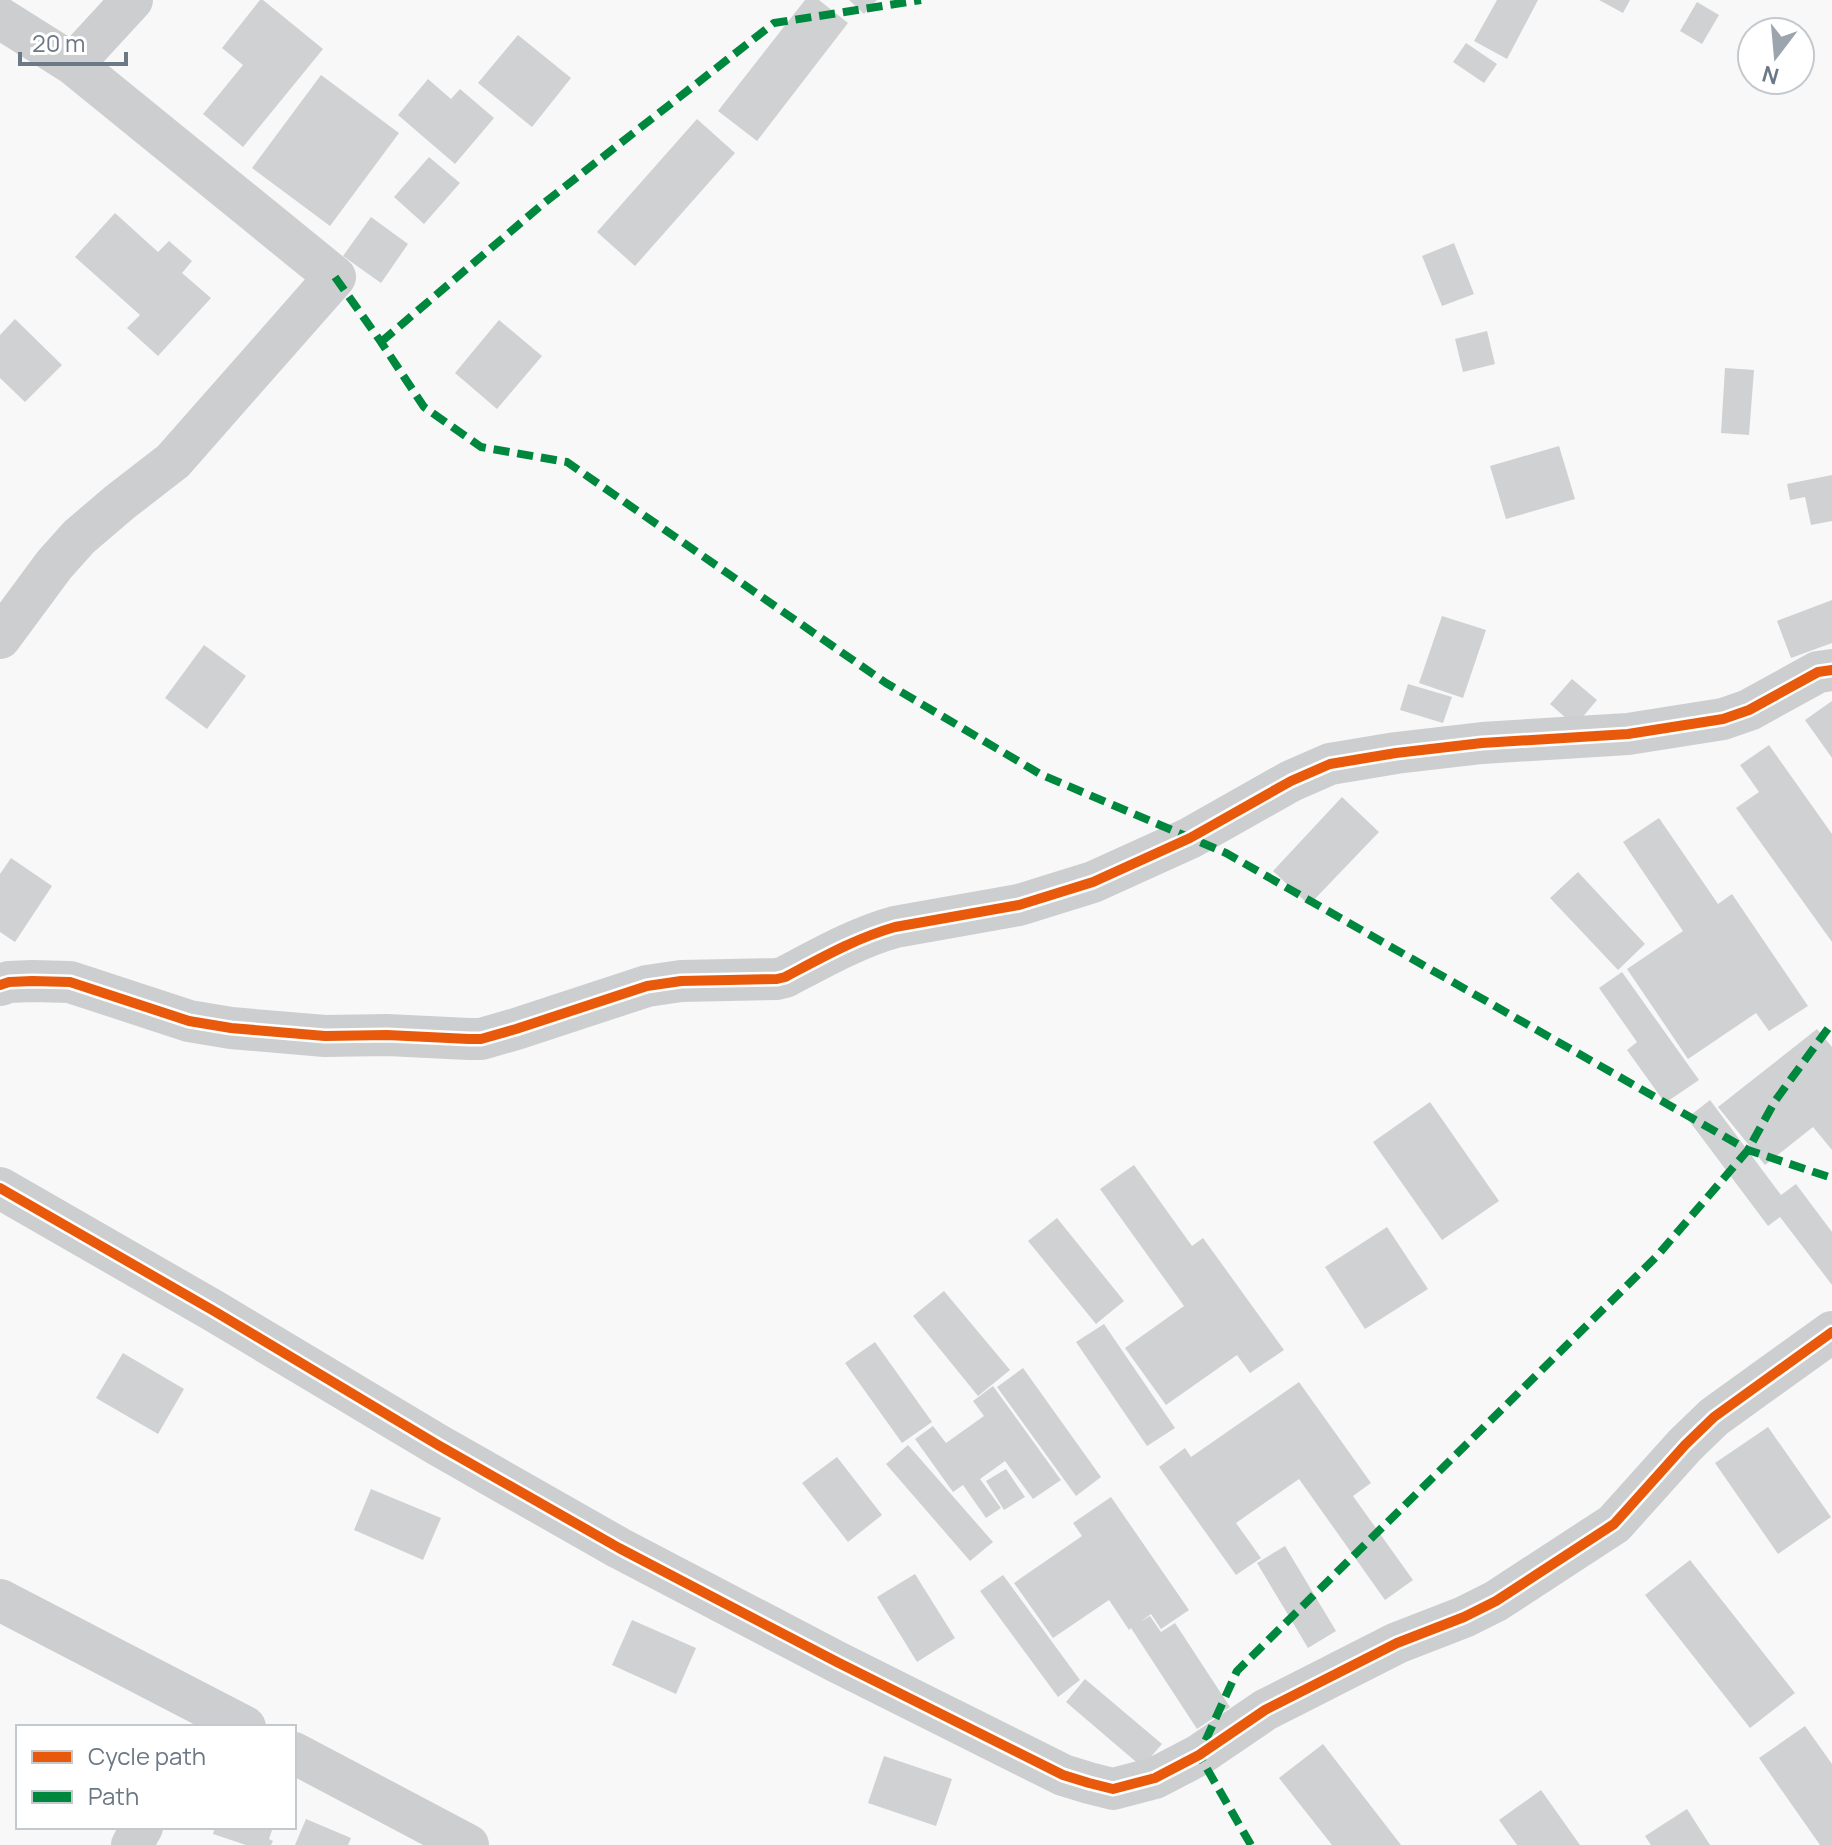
<svg xmlns="http://www.w3.org/2000/svg" width="1832" height="1845" viewBox="0 0 1832 1845" font-family="Manrope,sans-serif">
<rect width="100%" height="100%" fill="#f8f8f8"/>
<path fill="#d0d1d2" d="M260,0H263L323,49L243,147L203,114L243,65L222,48Z
M805,0H819L848,23L757,141L718,111Z
M849,0H877L864,14Z
M1497,0H1538L1507,59L1474,41Z
M1599,0H1630L1623,13Z
M1697,2L1719,15L1702,44L1680,31Z
M518,35L571,78L532,127L478,83Z
M1466,43L1497,64L1484,83L1453,62Z
M321,75L399,133L330,226L252,168Z
M428,79L451,99L460,89L494,118L455,164L398,115Z
M697,119L735,153L635,266L597,232Z
M429,157L460,183L424,224L394,197Z
M115,213L158,252L169,241L192,261L182,273L211,298L158,356L127,328L140,315L75,257Z
M371,217L408,244L381,283L343,256Z
M1454,243L1474,294L1442,306L1422,256Z
M15,319L62,365L25,402L0,378V335Z
M499,320L542,356L497,409L455,373Z
M1487,331L1495,364L1463,372L1455,339Z
M1725,368L1754,370L1749,435L1721,433Z
M1559,446L1575,499L1506,519L1490,466Z
M1832,475V521L1811,525L1805,497L1790,500L1787,484Z
M1832,600V643L1791,658L1777,621Z
M1442,616L1486,630L1463,698L1419,683Z
M204,645L246,676L207,729L165,698Z
M1572,679L1597,700L1575,726L1550,704Z
M1408,684L1452,697L1443,723L1400,710Z
M1832,701V758L1805,720Z
M1769,745L1832,834V942L1736,808L1759,792L1740,765Z
M1342,797L1379,832L1309,905L1273,871Z
M1659,818L1718,904L1732,894L1808,1006L1769,1031L1756,1013L1688,1059L1627,969L1683,931L1623,842Z
M11,858L52,886L15,942L0,932V874Z
M1578,872L1645,944L1618,970L1550,898Z
M1622,972L1699,1080L1665,1103L1627,1050L1637,1042L1599,988Z
M1817,1029L1832,1047V1150L1813,1127L1765,1165L1718,1107Z
M1710,1100L1781,1195L1796,1184L1832,1232V1285L1780,1217L1768,1226L1687,1118Z
M1430,1102L1499,1201L1442,1240L1373,1142Z
M1134,1165L1192,1246L1203,1238L1284,1350L1250,1373L1237,1355L1166,1405L1125,1348L1184,1306L1100,1189Z
M1057,1218L1124,1301L1096,1324L1028,1241Z
M1387,1227L1428,1289L1365,1329L1325,1267Z
M944,1291L1010,1370L978,1396L913,1316Z
M1104,1324L1175,1428L1147,1446L1076,1342Z
M875,1342L932,1422L902,1443L845,1363Z
M123,1353L184,1389L158,1434L96,1398Z
M1023,1368L1101,1477L1076,1496L997,1387Z
M1299,1382L1371,1483L1353,1496L1413,1580L1385,1600L1299,1479L1236,1523L1261,1558L1236,1575L1159,1467L1185,1448L1191,1457Z
M993,1386L1061,1480L1033,1499L1005,1461L980,1479L1001,1508L986,1518L963,1485L953,1492L915,1439L933,1426L946,1443L984,1416L973,1401Z
M1768,1427L1831,1517L1778,1554L1715,1463Z
M908,1445L993,1542L970,1561L886,1464Z
M837,1457L882,1515L848,1542L802,1483Z
M1006,1469L1025,1497L1004,1510L986,1481Z
M371,1489L441,1518L423,1560L354,1530Z
M1111,1497L1189,1610L1161,1629L1151,1614L1140,1622L1150,1616L1161,1632L1175,1623L1230,1707L1197,1729L1131,1628L1129,1630L1109,1600L1053,1638L1014,1583L1082,1536L1073,1523Z
M1285,1546L1336,1631L1308,1648L1257,1563Z
M1690,1560L1795,1693L1750,1728L1645,1595Z
M915,1574L955,1638L917,1662L877,1597Z
M1003,1575L1080,1680L1058,1697L980,1591Z
M632,1620L696,1648L676,1694L612,1665Z
M1085,1679L1162,1744L1142,1767L1066,1702Z
M1805,1726L1832,1764V1845H1820L1759,1758Z
M1323,1744L1401,1845H1332L1279,1778Z
M884,1756L952,1779L936,1826L868,1803Z
M1541,1790L1580,1845H1517L1499,1820Z
M1687,1809L1710,1845H1651L1645,1836Z
M306,1819L351,1838L348,1845H295Z
M215,1827H273L269,1839L273,1841L271,1845H246L213,1834Z"/>
<g fill="none" stroke-linecap="round" stroke-linejoin="round">
<path stroke="#cdcecf" stroke-width="42" d="M0,18L73,64L335,277L173,461L120,502L79,537L54,565L0,638
M73,64L132,0
M0,985L9,982L32,981L70,982L189,1021L231,1028L325,1036L387,1035L469,1039H481L516,1029L647,986L681,981L777,979L785,977C821,958 856,938 895,927L1019,905L1093,882L1190,838L1291,781L1330,764L1396,753L1482,743L1628,734L1723,719L1749,710L1818,672L1832,670
M0,1188L214,1311L438,1445L619,1548L837,1662L1063,1775L1089,1783L1113,1789L1155,1778L1199,1755L1265,1710L1397,1643L1464,1617L1496,1601L1614,1524L1685,1445L1714,1417L1832,1332
M0,1600L245,1727
M294,1753L468,1845
M132,1845L142,1827"/>
<path stroke="#00873e" stroke-width="8" stroke-dasharray="16 8" stroke-linecap="butt" d="M335,277L381,342L424,407L481,447L567,462L886,683L1040,774L1226,853L1748,1150L1832,1178
M381,342L544,203L774,23L921,0
M1251,1845L1199,1755L1237,1671L1657,1256L1748,1150L1775,1101L1832,1023"/>
<defs>
<path id="cycleway" d="M0,985L9,982L32,981L70,982L189,1021L231,1028L325,1036L387,1035L469,1039H481L516,1029L647,986L681,981L777,979L785,977C821,958 856,938 895,927L1019,905L1093,882L1190,838L1291,781L1330,764L1396,753L1482,743L1628,734L1723,719L1749,710L1818,672L1832,670
M0,1188L214,1311L438,1445L619,1548L837,1662L1063,1775L1089,1783L1113,1789L1155,1778L1199,1755L1265,1710L1397,1643L1464,1617L1496,1601L1614,1524L1685,1445L1714,1417L1832,1332"/>
</defs>
<use href="#cycleway" stroke="#fff" stroke-width="15"/>
<use href="#cycleway" stroke="#e8590c" stroke-width="10"/>
</g>
<rect x="16" y="1725" width="280" height="104" fill="#ffffff" stroke="#c4c9ce" stroke-width="2"/>
<rect x="32" y="1751" width="40" height="12" fill="#e8590c" stroke="#c4c9ce" stroke-width="2"/>
<text x="88" y="1765" font-size="24" fill="#6b7885">Cycle path</text>
<rect x="32" y="1791" width="40" height="12" fill="#00873e" stroke="#c4c9ce" stroke-width="2"/>
<text x="88" y="1805" font-size="24" fill="#6b7885">Path</text>
<g transform="translate(1776 56) rotate(196)"><circle r="38" fill="#ffffff" stroke="#c4c9ce" stroke-width="2"/>
<path d="M0-6L14 30L0 20L-14 30Z" fill="#9ca5ad"/>
<text y="-12" font-size="22" font-weight="bold" text-anchor="middle" fill="#6b7885">N</text>
</g>
<path d="M20 52v12h106v-12" fill="none" stroke="#6b7885" stroke-width="4"/>
<text x="32" y="52" font-size="24" fill="#6b7885" stroke="#ffffff" stroke-width="6" paint-order="stroke">20 m</text>
</svg>
